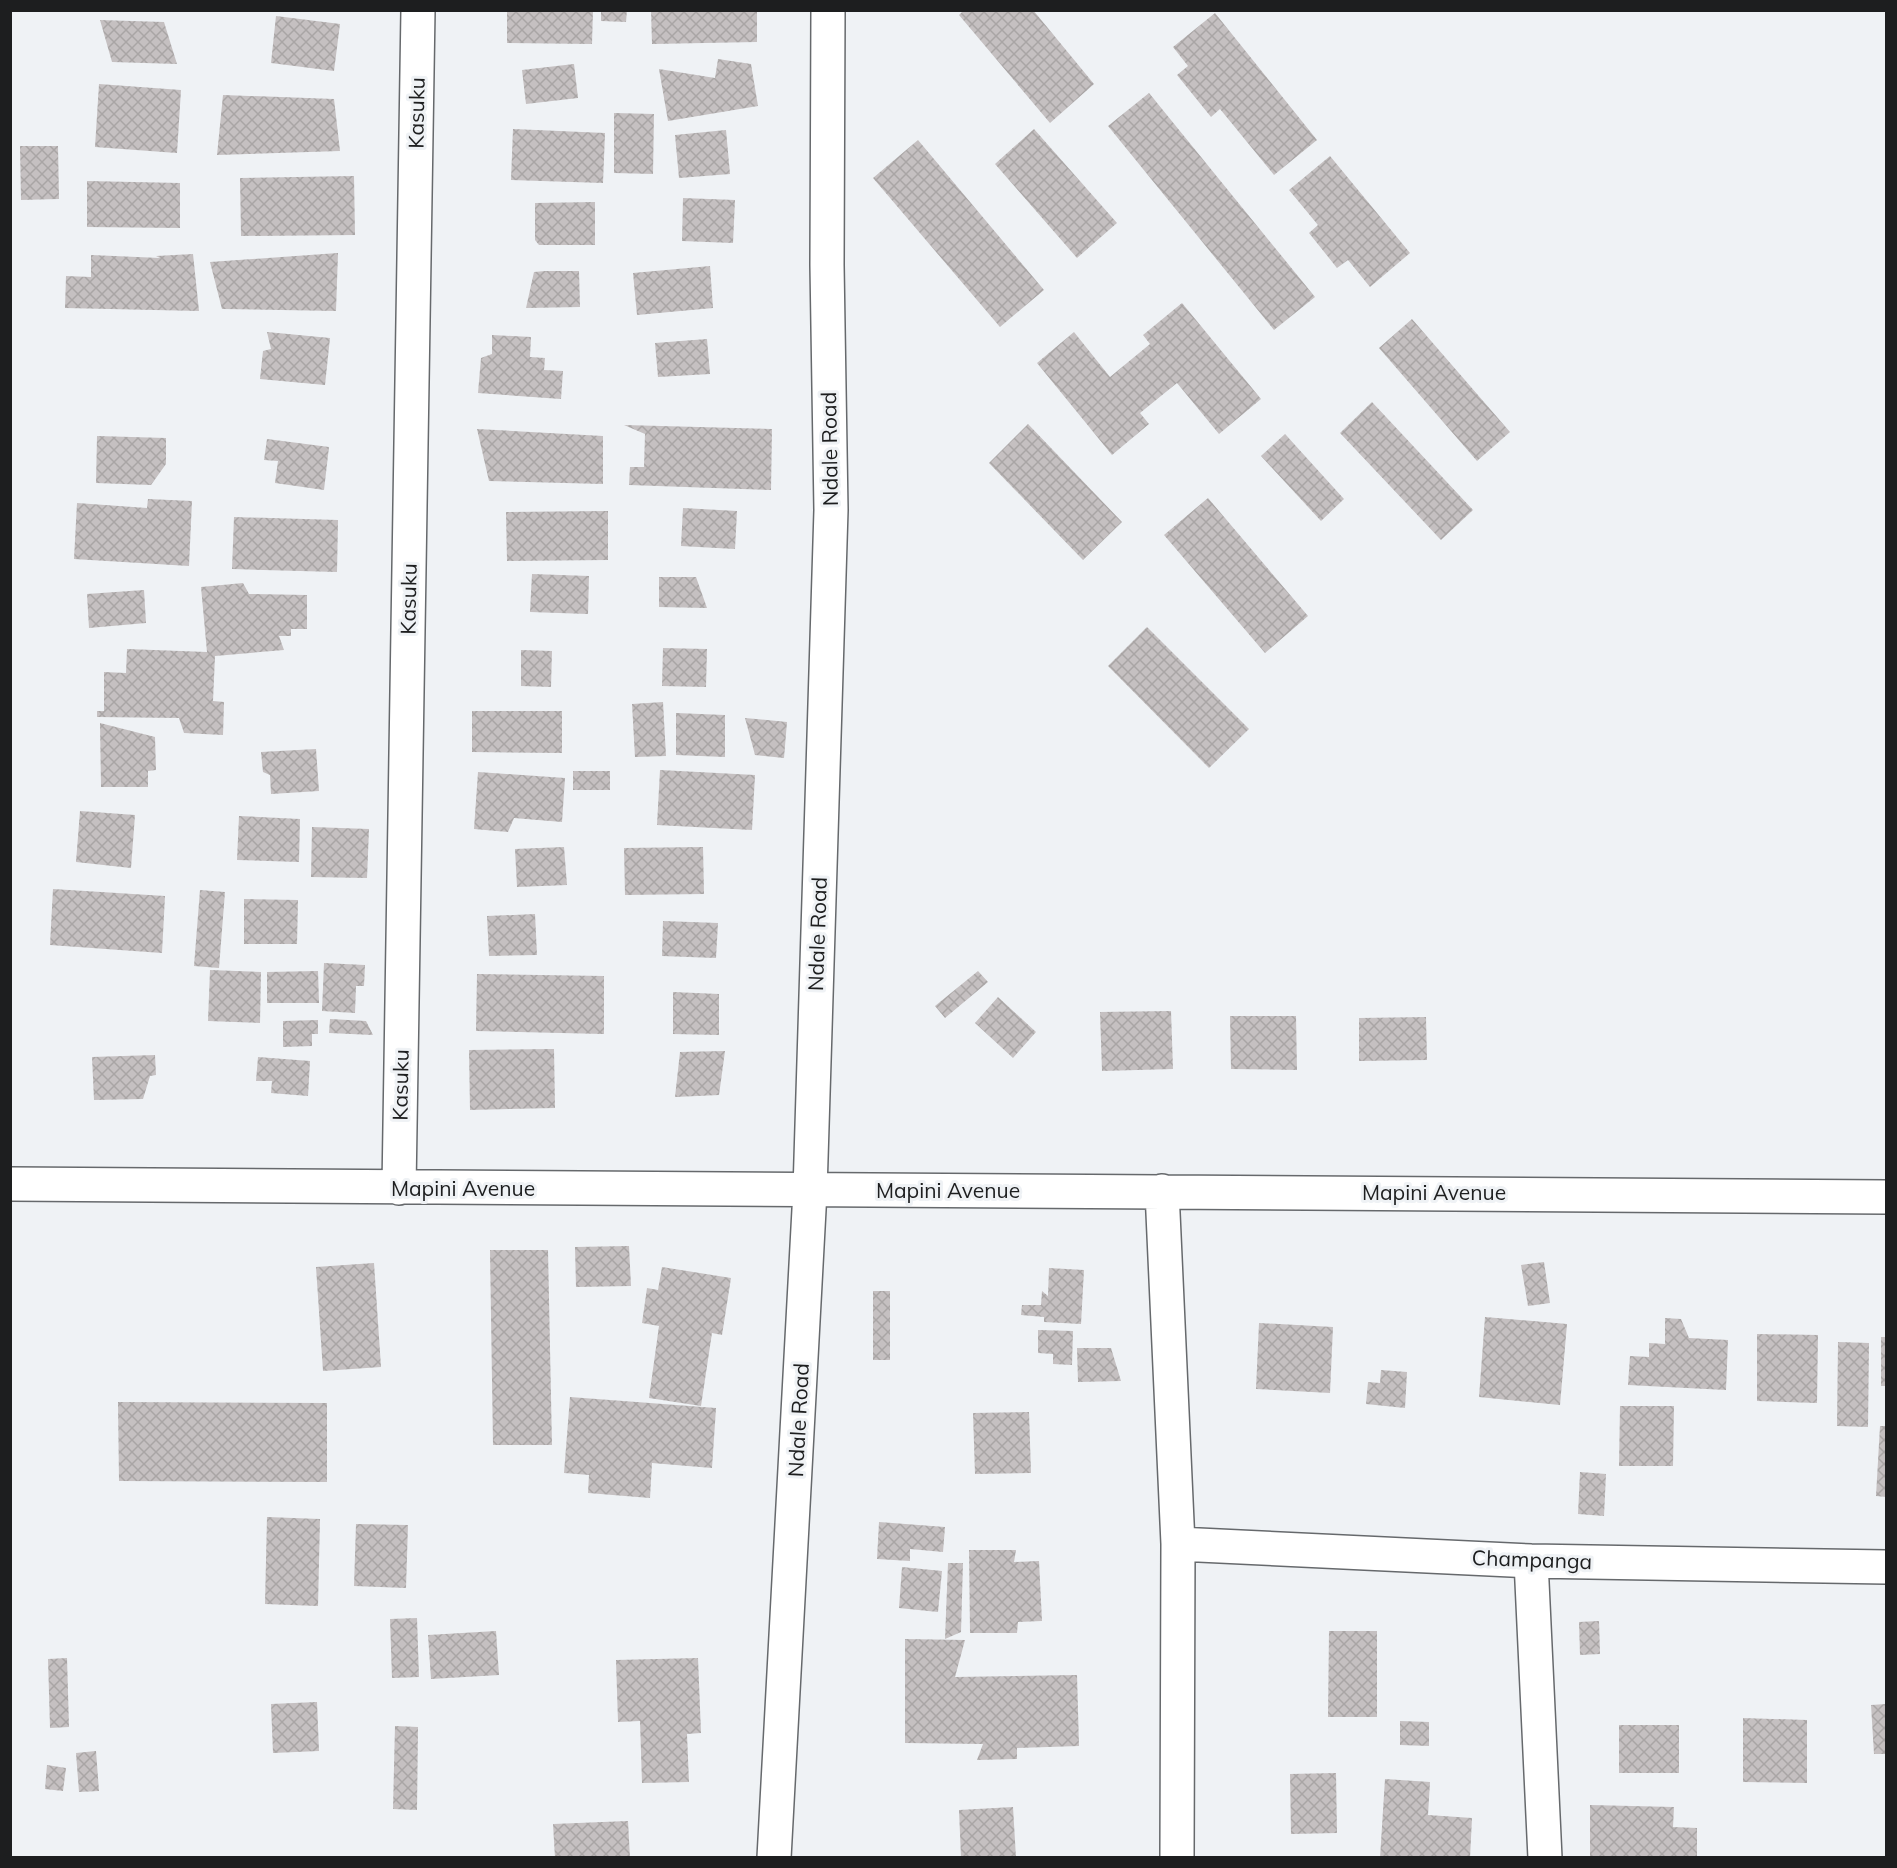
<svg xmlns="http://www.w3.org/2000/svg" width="1897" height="1868" viewBox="0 0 1897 1868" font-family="Mulish,sans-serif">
<defs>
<pattern id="building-cross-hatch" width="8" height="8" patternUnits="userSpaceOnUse" patternTransform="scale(1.5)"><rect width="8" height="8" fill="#c5c0c1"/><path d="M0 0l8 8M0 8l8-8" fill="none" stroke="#a9a5a5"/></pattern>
</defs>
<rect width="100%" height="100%" fill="#eff2f5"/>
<path fill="url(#building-cross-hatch)" d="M507,10H593L592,44L507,43Z
M601,10H627L626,22L601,21Z
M651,10H757V42L652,44Z
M964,10H1033L1094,84L1050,123L959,15Z
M1215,13L1317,140L1274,175L1220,109L1211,117L1177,75L1188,66L1173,47Z
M276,16L340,24L334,71L271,63Z
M100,20L164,22L177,64L112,62Z
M718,59L751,64L758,106L668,121L659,69L715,78Z
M574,64L578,98L526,104L522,70Z
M99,84L181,90L177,153L95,147Z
M1149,93L1315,297L1274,330L1108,126Z
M223,95L334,99L340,151L217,155Z
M614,113L654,114L653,174L614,173Z
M513,129L605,133L603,183L511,180Z
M1034,129L1117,223L1077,258L995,164Z
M726,130L730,174L679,178L675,135Z
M918,140L1044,290L1000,327L873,178Z
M20,146H58L59,199L21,200Z
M1330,156L1410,253L1370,287L1348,260L1337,268L1309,233L1318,225L1289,190Z
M354,176L355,235L241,236L240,178Z
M87,181L180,183V228L87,227Z
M683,198L735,200L733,243L682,241Z
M595,202V245H539L535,240V203Z
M338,253L336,311L222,309L210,262Z
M193,254L199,311L65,308L66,276L91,277V255L160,258L156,256Z
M710,266L713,308L637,315L633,273Z
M545,271H579L580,307L526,308L534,272Z
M1182,303L1261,399L1219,434L1177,383L1140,413L1149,424L1112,455L1037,363L1074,332L1110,377L1150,344L1143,335Z
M1412,319L1510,432L1477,461L1379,348Z
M267,332L330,338L325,385L260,379L263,351L271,349Z
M492,335L531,337L530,357L545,358L544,370L563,371L561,399L478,393L481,358L492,354Z
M707,339L710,374L658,377L655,343Z
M1372,402L1473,510L1441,540L1340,433Z
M1028,424L1122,522L1083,560L989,463Z
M624,425L772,429L771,490L629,485L630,467H644L645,434Z
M477,429L603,436V484L489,481Z
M1285,434L1344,499L1321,521L1261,456Z
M97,436L166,438V464L151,485L96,483Z
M267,439L329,447L324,490L275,483L278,461L264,460Z
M1208,498L1308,616L1265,653L1164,535Z
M148,499L192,501L189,566L74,559L77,503L147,508Z
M683,508L737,511L735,549L681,546Z
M608,511V560L507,561L506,512Z
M234,517L338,520L337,572L232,569Z
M532,574L589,576L588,614L530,612Z
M659,577H696L707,608L659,607Z
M243,583L249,594L307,595V629H291V636H279L284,650L215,656L213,701L224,702L223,735L184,733L179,718L97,717V711H104V672L126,673L127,649L207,652L201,587Z
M144,590L146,623L89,628L87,594Z
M1147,627L1249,729L1209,768L1108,666Z
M663,648L707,649L706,687L662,686Z
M521,650L552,651L551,687L521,686Z
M663,702L666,756L635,757L632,704Z
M472,711H562V753L472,752Z
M676,713L725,715V757L676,755Z
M745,718L787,722L784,758L755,755Z
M100,723L155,737L156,770L148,771V787H101Z
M316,749L319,791L271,794L270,775L263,772L261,752Z
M660,770L755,775L752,830L657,825Z
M573,771H610V790H573Z
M478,772L565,778L562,822L514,818L508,832L474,829Z
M80,811L135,815L131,868L76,862Z
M239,816L300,819L299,862L237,860Z
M312,827L369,829L367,878L311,877Z
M564,847L567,885L517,887L515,849Z
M703,847L704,894L625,895L624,848Z
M53,889L165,896L162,953L50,945Z
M200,890L225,892L219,968L194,966Z
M244,899L298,900L297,944H244Z
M535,914L537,955L489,956L487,916Z
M663,921L718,923L716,958L662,956Z
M324,963L365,965L364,986H356L355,1013L322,1011Z
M210,970L261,972L260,1023L208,1021Z
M318,971L319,1003H267V972Z
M978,971L988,982L945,1018L935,1006Z
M477,974L604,976V1034L476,1031Z
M673,992L719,994V1035L673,1034Z
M998,997L1036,1032L1013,1058L975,1023Z
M1171,1011L1173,1069L1102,1071L1100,1012Z
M1230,1016H1296L1297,1070L1231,1069Z
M1426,1017L1427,1060L1359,1061V1018Z
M330,1019L366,1021L373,1035L329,1033Z
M318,1020V1034H312V1046L283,1047V1021Z
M554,1049L555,1108L470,1110L469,1050Z
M725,1051L719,1095L675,1097L680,1052Z
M155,1055L156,1075L150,1076L143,1099L94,1100L92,1057Z
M258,1057L310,1061L308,1096L271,1093L272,1081H256Z
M629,1246L631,1286L576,1287L575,1247Z
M490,1250H548L552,1445H493Z
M1544,1262L1550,1303L1528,1306L1521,1265Z
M374,1263L381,1367L323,1371L316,1267Z
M662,1267L731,1278L722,1335L712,1333L701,1406L649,1398L659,1326L642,1323L647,1288L658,1290Z
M1049,1268L1084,1270L1081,1324L1044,1322V1317L1021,1315L1022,1305H1041L1042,1291L1048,1296Z
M873,1291H890V1360H873Z
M1485,1317L1567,1324L1560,1405L1479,1397Z
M1665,1318L1681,1319L1689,1338L1728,1340L1726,1390L1628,1385L1630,1356L1649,1357V1343L1665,1344Z
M1259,1323L1333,1327L1330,1393L1256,1389Z
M1038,1330L1073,1331L1072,1365L1053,1364V1354L1038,1353Z
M1757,1334L1818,1335L1817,1403L1757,1401Z
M1881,1337H1886V1386H1881Z
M1838,1342L1869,1343L1868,1427L1837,1426Z
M1077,1348H1111L1121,1381L1078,1382Z
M1381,1370L1407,1372L1405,1408L1366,1404L1368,1382L1380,1383Z
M570,1397L716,1408L712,1468L652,1463L650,1498L588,1493L589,1475L564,1473Z
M118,1402L327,1403V1482L119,1481Z
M1620,1406H1674L1673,1466H1619Z
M1029,1412L1031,1473L975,1474L973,1413Z
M1880,1426H1886V1497L1876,1496Z
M1580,1472L1606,1474L1604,1516L1578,1514Z
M267,1517L320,1519L318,1606L265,1604Z
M879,1522L945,1527L943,1552L910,1549V1561L877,1559Z
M356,1524L408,1525L406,1588L354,1586Z
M969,1550H1016L1014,1562L1039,1561L1042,1621L1018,1622L1017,1633H970Z
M948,1563H963L961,1632L945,1639Z
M902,1567L942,1571L938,1612L899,1608Z
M417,1618L419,1677L392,1678L390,1619Z
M1599,1621L1600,1654L1580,1655L1579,1622Z
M496,1631L499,1675L431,1679L428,1635Z
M1329,1631H1377V1717H1328Z
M905,1639L965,1640L955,1677L1077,1675L1079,1746L1017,1748V1759L977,1760L983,1744L905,1743Z
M67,1658L69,1727L50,1728L48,1659Z
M698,1658L701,1733L687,1734L689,1782L642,1783L640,1721L618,1722L616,1660Z
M317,1702L319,1751L273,1753L271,1704Z
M1886,1704V1754H1874L1871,1705Z
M1743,1718L1807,1720V1783L1743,1782Z
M1400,1721L1429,1722V1746L1400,1745Z
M1619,1725H1679V1773H1619Z
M395,1726L418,1727L417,1810L393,1809Z
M96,1751L99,1791L79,1792L76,1753Z
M47,1765L66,1768L63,1791L45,1789Z
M1336,1773L1337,1833L1291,1834L1290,1774Z
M1385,1779L1430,1782L1428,1815L1472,1818L1470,1858H1380Z
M1590,1805L1674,1807L1673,1827L1697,1828V1858H1590Z
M1013,1807L1016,1858H961L959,1810Z
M628,1821L630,1858H555L553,1824Z"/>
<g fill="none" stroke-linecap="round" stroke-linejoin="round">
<defs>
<path id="street" d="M10,1184L1886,1197
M399,1188L418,10
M1162,1191L1178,1544L1177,1858
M1178,1544L1531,1561L1886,1567
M1531,1561L1545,1858
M774,1858L810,1191L831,510L827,265L828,10"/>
</defs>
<use href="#street" stroke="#66696c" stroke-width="36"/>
<use href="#street" stroke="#fff" stroke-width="33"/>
</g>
<g text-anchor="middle" stroke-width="6" stroke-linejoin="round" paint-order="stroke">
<g font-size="21" fill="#1d1e1f" stroke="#eff2f5">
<text transform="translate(417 113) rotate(-89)" y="7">Kasuku</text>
<text transform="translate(830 449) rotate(-91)" y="7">Ndale Road</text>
<text transform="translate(409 599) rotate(-89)" y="7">Kasuku</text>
<text transform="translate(818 934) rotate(-88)" y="7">Ndale Road</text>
<text transform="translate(401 1085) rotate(-89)" y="7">Kasuku</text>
<text x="463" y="1196">Mapini Avenue</text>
<text x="948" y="1198">Mapini Avenue</text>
<text x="1434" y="1200">Mapini Avenue</text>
<text transform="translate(799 1420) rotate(-87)" y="7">Ndale Road</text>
<text transform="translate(1532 1560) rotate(2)" y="7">Champanga</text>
</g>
</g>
<rect width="1897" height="1868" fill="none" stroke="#1d1e1f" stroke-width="24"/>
</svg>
